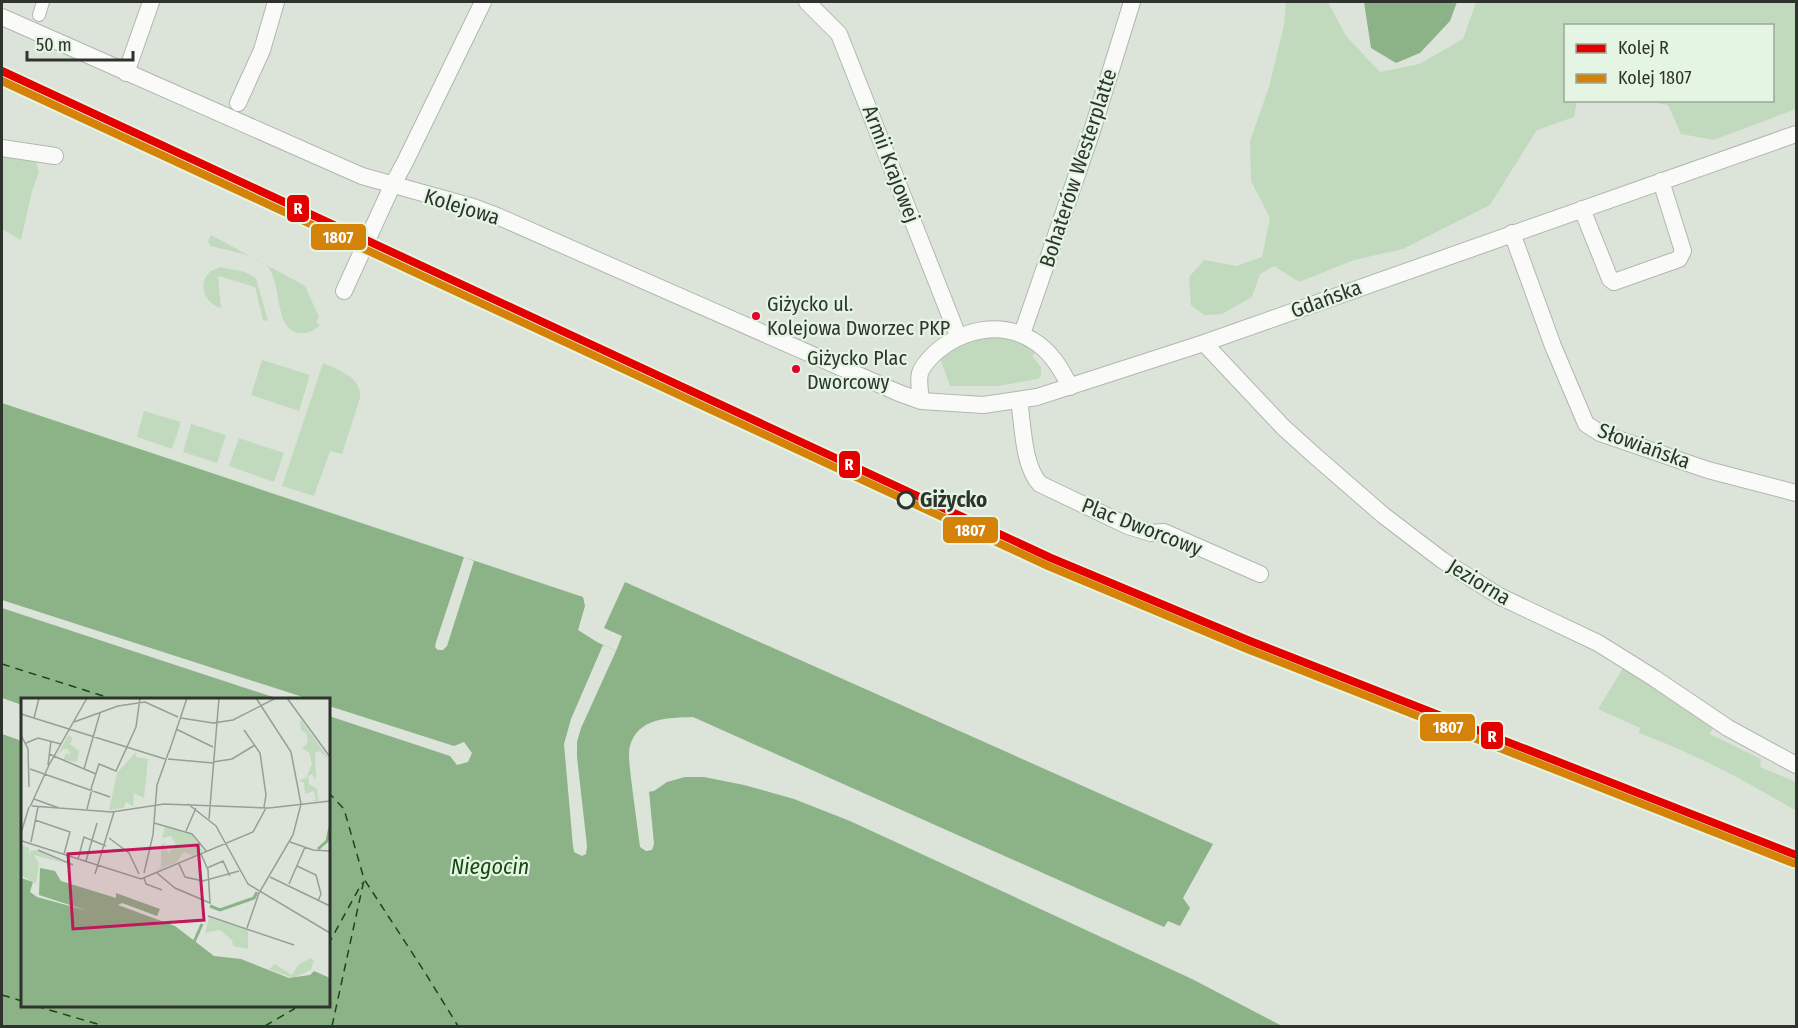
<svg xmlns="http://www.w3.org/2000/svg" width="1798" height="1028" viewBox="0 0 1798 1028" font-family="'Fira Sans Condensed',sans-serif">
<rect width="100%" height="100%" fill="#dce4da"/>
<path fill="#c1dabd" d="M1286,2H1328L1346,36L1380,72L1419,64L1463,39L1476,2H1796V109L1714,140L1681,134L1668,105L1646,101L1772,100V26H1566V100L1577,101L1574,117L1537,130L1490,205L1403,249L1354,260L1299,282L1274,266L1260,274L1252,297L1222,314L1204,315L1191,305L1189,277L1204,260L1236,266L1262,257L1270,218L1251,181L1250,141L1269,87L1284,25Z
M2,156L36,162L39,172L32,191L21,240L2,229Z
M211,235L305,286L319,317L316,322L320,325C314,331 308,334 299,333C273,329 283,283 267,266C256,255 226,250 210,246L208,241Z
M220,267L245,272L256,278L268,321L263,320L255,287L218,276L221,308C205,304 196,283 211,271C211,271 220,267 220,267Z
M987,336C1004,338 1022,341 1036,352L1032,356L1041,367V376L1038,379L998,386H950L940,358L953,345Z
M262,360L310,375L299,411L251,395Z
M323,363C340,371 362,377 360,398L342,454L330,451L314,496L282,486Z
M144,411L181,422L172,449L137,437Z
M191,424L226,435L217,463L183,452Z
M239,438L284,453L274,482L229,466Z
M1623,668L1714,726L1710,734L1761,759L1760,767L1796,782V811C1745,780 1695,754 1639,733L1640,728L1598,709Z"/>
<path fill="#8cb287" d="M1364,2H1457L1450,21L1420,53L1396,63L1371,48Z
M2,403L583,597L585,606L578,630L597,642L616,651L622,636L604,628L625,582L1213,844L1183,898L1190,908L1180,926L1168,921L1164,927L693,717C669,718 638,717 630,746C627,754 632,784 633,794L654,791L667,782L685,777H704L744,785L794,799L850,821L1192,979L1282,1026H2V734L22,741V1006H328V700H22V705L2,698Z"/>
<path fill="#dce4da" d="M464,557L474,561L447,646L443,650H438L435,647L436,642Z
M2,600L309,699H279L2,608Z
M603,645L616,651L581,728L577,742V757L587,846L586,854L582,856L574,852L573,846L564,744L571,719Z
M329,706L454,746L464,742L472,753L468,762L457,765L450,756L329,716Z
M649,791L654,844L652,850L646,851L640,847L633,794Z"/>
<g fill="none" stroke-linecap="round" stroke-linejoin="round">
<path stroke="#164910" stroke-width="1.5" stroke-dasharray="8 6" stroke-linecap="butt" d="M2,664L116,700
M328,792L344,809L364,879L424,971L458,1026
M328,945L362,883
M2,995L22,1001
M36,1006L104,1026
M265,1026L294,1009L296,1006
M332,1026L364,880"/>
<defs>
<path id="pedestrian" d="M39,15L43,2"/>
<path id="minor" d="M807,2L839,34L958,336
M2,17L362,176L473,207L497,216L899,393L921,401L983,405L1037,397L1204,343L1796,134
M126,73L151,2
M238,103L262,50L276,2
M2,148L55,156
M1582,209L1610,279L1614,282L1679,259L1683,251L1661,181
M1512,233L1553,346L1586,424L1600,433L1708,470L1796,493
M344,291L392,186L405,162L483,2
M1022,334L1091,134L1132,2
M1204,343L1283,427L1314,455L1383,515L1442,560L1499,596L1598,643L1654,678L1728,728L1796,765
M1019,400C1023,425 1023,466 1040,484L1128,526L1151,533L1164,532L1260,574
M921,401C920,392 918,382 920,373C922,366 929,359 934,354C960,330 1000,320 1032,340C1050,350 1061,368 1070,387"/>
</defs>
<use href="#pedestrian" stroke="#b1b7af" stroke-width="14"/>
<use href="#minor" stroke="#b1b7af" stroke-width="18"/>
<use href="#pedestrian" stroke="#fafbf9" stroke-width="12"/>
<use href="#minor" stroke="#fafbf9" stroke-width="16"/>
<defs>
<path id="rail-1" d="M2,71L1051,558L1250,641L1796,855"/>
<path id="rail-2" d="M2,81L1048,566L1247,649L1793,863"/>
</defs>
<use href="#rail-1" stroke="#e5f5e3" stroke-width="12"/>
<use href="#rail-2" stroke="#e5f5e3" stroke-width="12"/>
<use href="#rail-1" stroke="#e50000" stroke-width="8"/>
<use href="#rail-2" stroke="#d58209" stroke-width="8"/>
</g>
<g fill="#e4002b" stroke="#e5f5e3" stroke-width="2">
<circle cx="756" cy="316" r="5"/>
<circle cx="796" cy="369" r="5"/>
</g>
<circle fill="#e5f5e3" stroke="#2e342d" stroke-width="3" cx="906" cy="500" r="8"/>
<g text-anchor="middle" stroke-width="4.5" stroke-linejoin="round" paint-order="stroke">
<g font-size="20" fill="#2e342d" stroke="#e5f5e3" text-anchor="start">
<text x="767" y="311">Giżycko ul.<tspan x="767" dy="24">Kolejowa Dworzec PKP</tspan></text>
<text x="807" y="365">Giżycko Plac<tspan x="807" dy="24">Dworcowy</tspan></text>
</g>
<g font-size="21" fill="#2e342d" stroke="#e5f5e3">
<text transform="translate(891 164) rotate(69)" y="7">Armii Krajowej</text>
<text transform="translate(1078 168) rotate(-72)" y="7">Bohaterów Westerplatte</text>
<text transform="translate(462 207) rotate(17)" y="7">Kolejowa</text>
<text transform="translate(1326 299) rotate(-20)" y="7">Gdańska</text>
<text transform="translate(1644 446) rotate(20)" y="7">Słowiańska</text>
<text transform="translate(1142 527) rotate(21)" y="7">Plac Dworcowy</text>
<text transform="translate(1479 582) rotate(31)" y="7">Jeziorna</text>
</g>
<g font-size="21" font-weight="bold" fill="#2e342d" stroke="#e5f5e3" text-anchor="start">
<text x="920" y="507">Giżycko</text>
</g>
<g font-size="22" font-style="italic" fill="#164910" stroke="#e5f5e3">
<text x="490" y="874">Niegocin</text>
</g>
</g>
<g transform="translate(21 698)">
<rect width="309" height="309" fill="#dce4da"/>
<path d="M279,21L309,62L298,53L294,55L295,82L291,76L287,78L288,86L296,91L297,103H291L295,101L293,93L284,96L283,85L278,82L285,80L291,66L288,54L281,51L287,44L285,35L280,32ZM47,37L52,40L49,46L58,53L56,64L42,62L45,55L49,57L47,51H42L35,60ZM115,54V59L127,61L123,100L113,95L112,108L105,104L103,110L88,112L96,75ZM144,129L171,137L182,153L172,158L163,154L156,164L135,173L140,169V147L145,144L143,149L148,155L155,147L150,138L141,140ZM0,147L8,150V158L9,153L15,152L43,165L13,157L18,165L15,186L0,177ZM188,220L227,232V251L212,248L211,242L199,232L184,235ZM289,260L293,262L290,272L272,280L248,271L254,266L271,277L277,267Z" fill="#c1dabd"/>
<path d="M19,170L34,173L40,183L95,200V195L139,211L136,218L101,205L97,207L154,228L193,258L220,261L268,280L289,277L293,273L309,280V309H0V180L12,184L9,194L16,199L67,213L18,197Z" fill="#8cb287"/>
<path fill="none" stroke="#8cb287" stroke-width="3" d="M297,151L306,143L309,129M20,180L33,199L76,213L98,246L153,309M0,205L65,231L74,228L76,222M189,208L199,212L233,200L236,194M173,244L181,226M49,309L66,285L78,219"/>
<path fill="none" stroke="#969e95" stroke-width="1.5" d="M266,0L309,59M0,16L144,61M13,20L18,0M160,20L192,25L212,22L255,0M53,24L97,8L124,4L157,19M155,31L192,49M223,32L239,55L245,97L243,109M0,37L7,51L8,89M5,45L17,40L40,46M148,54L166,0M28,56L75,76M147,61L192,65M192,64L211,61L234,47M27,67L30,43M9,71L89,99M63,71L79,15M70,91L78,66L95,73L115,29L119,0M13,101L38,110M167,106L195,128L227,186L309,235M11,108L91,114L143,106L248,110L309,103M9,109L28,67L66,0M66,111L71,91M188,121L198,0M14,122L49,134L43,156M133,125L171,136L186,154M165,133L175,110M0,135L8,109M88,140L108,155L118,176M1,143L120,181L232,134L245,110M10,144L17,109M269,144L292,152L309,153M17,152L52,167M57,161L63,139L85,148M65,163L76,125M158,166L164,179L182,183L218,173M276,168L295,177L300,196L297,203M186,170L202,163L209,178M123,175L132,137L136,87L148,53M136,175L154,190L189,205L187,172L180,156M74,176L93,114M249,179L309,208M123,180L125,186L141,192M268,186L284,149M187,218L273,247M226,230L238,195L272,137L280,106L270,54L235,0"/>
<path fill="#c2185b" fill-opacity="0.15" stroke="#c2185b" stroke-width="3" d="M177,147L183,222L52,231L47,156Z"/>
<rect width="309" height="309" fill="none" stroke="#2e342d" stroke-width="3"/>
</g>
<g stroke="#e5f5e3" stroke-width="2">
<rect x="286" y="194" width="24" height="29" rx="6" fill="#e50000"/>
<rect x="310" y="223" width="57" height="28" rx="6" fill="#d58209"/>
<rect x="838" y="450" width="23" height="29" rx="6" fill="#e50000"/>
<rect x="942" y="516" width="57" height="28" rx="6" fill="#d58209"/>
<rect x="1419" y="713" width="57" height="29" rx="6" fill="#d58209"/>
<rect x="1480" y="721" width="24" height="29" rx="6" fill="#e50000"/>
</g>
<g font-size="16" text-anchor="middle" font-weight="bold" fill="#fff">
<text x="298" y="214">R</text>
<text x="338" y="243">1807</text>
<text x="849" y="470">R</text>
<text x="970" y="536">1807</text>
<text x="1448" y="733">1807</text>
<text x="1492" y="742">R</text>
</g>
<rect width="1798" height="1028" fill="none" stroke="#2e342d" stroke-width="6"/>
<rect x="1564" y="24" width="210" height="78" fill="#e5f5e3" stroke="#9ca89a" stroke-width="1.5"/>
<rect x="1576" y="44" width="30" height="9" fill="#e50000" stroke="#9ca89a" stroke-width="1.5"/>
<text x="1618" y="54" font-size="18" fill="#2e342d">Kolej R</text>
<rect x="1576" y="74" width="30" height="9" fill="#d58209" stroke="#9ca89a" stroke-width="1.5"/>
<text x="1618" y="84" font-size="18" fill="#2e342d">Kolej 1807</text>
<path d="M27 51v9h106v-9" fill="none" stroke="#2e342d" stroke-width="3"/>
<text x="36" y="51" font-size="18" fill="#2e342d" stroke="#e5f5e3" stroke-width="4.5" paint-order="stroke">50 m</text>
</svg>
